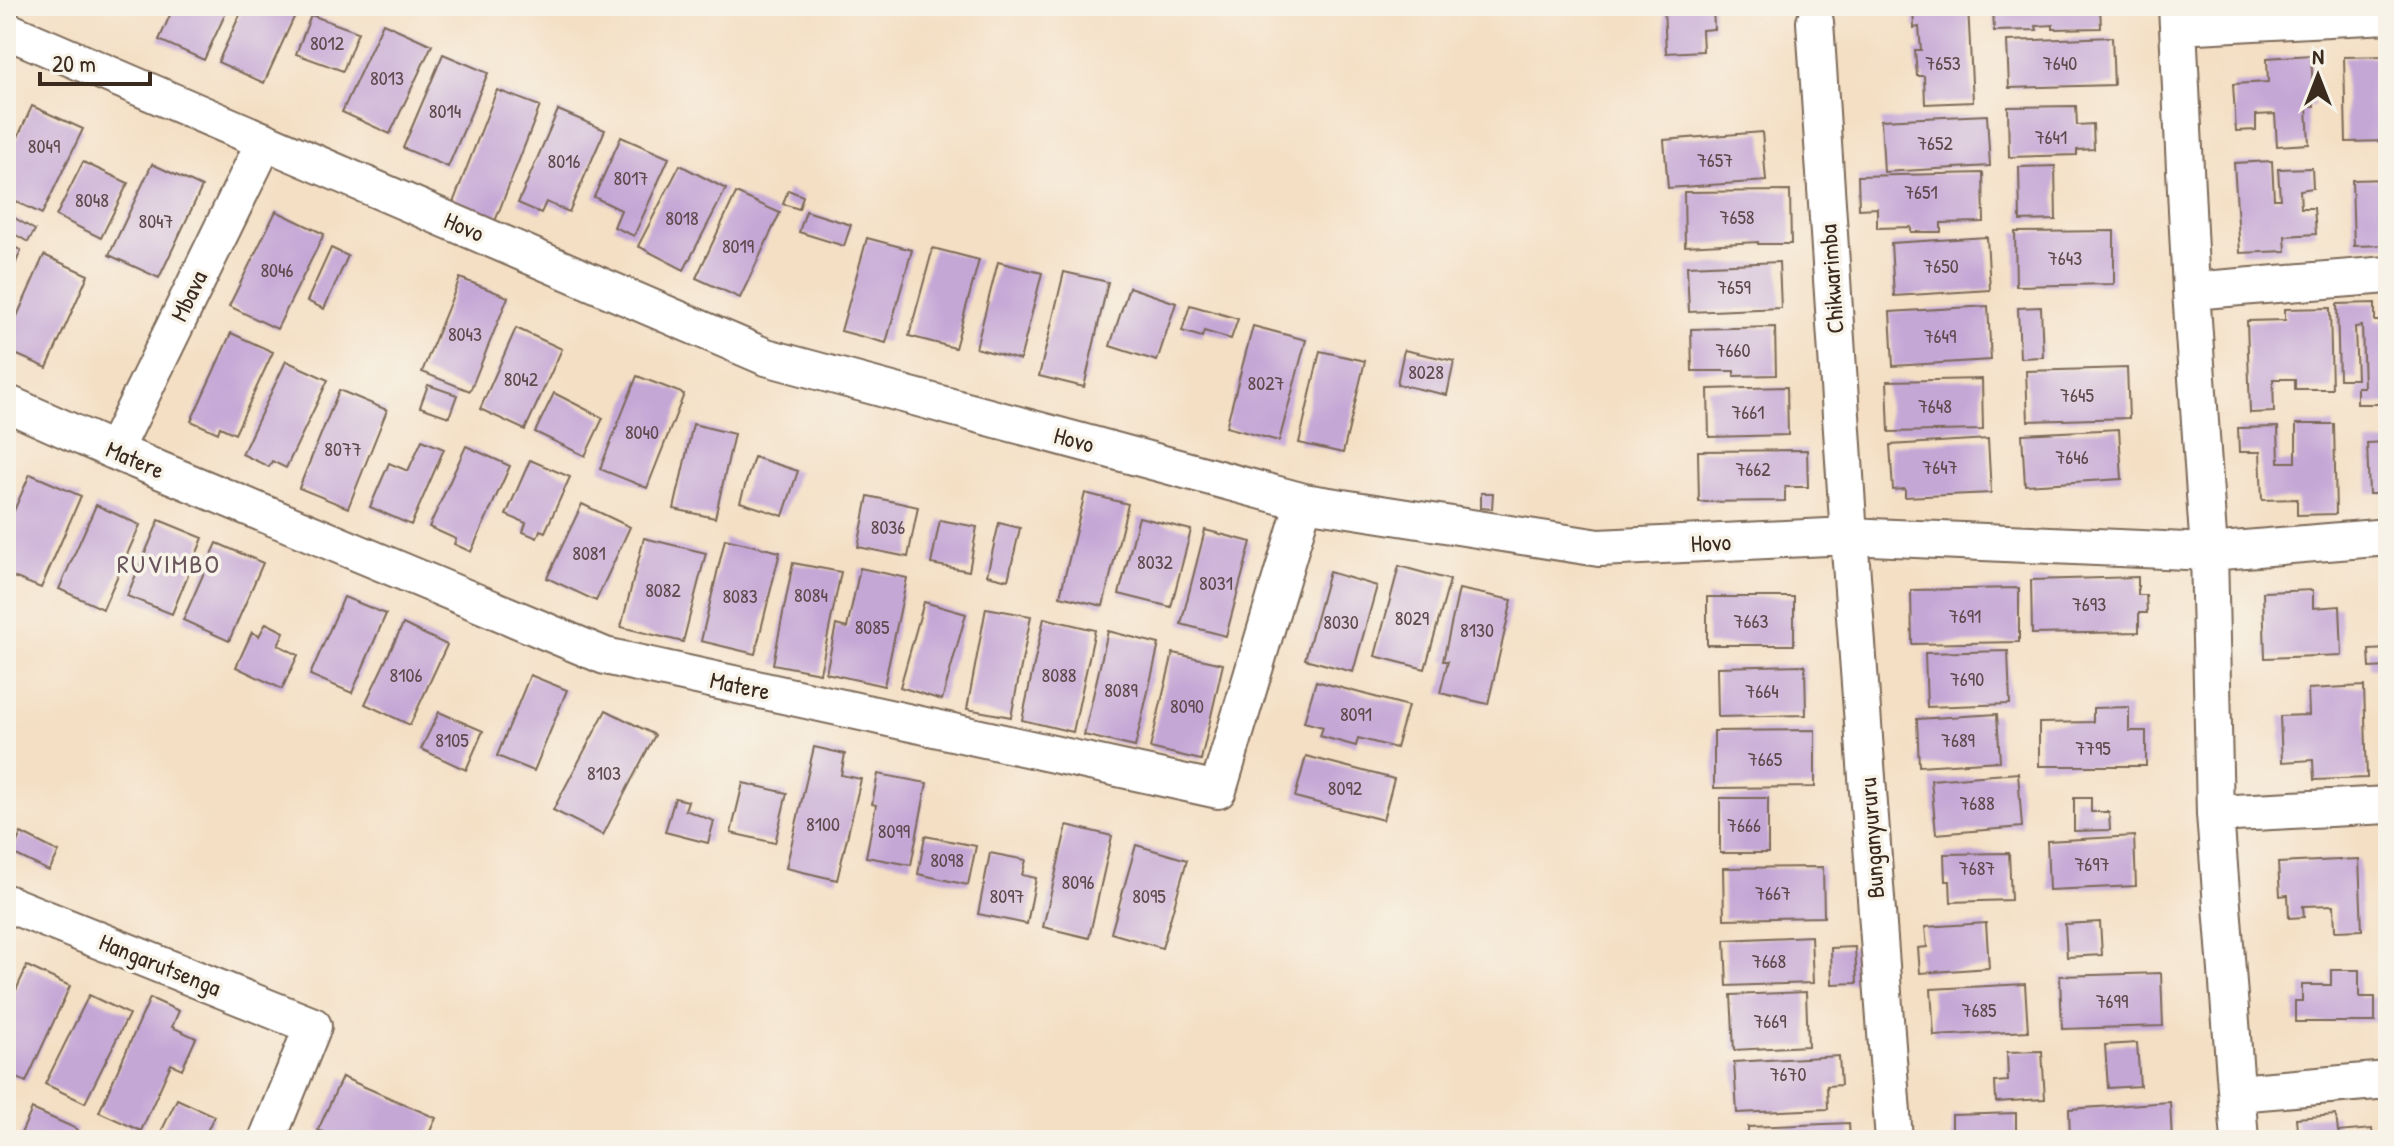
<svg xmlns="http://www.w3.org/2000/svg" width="2394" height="1146" viewBox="0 0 2394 1146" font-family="'Patrick Hand',sans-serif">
<rect width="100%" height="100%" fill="#f7f3e8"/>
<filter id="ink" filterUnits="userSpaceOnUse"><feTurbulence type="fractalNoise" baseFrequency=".0125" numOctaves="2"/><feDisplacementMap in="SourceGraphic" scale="16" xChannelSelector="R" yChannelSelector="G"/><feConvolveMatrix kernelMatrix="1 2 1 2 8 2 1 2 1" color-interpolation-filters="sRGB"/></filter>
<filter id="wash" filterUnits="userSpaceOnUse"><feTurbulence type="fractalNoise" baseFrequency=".006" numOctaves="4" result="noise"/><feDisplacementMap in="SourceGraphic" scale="32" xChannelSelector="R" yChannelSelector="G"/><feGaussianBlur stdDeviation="1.8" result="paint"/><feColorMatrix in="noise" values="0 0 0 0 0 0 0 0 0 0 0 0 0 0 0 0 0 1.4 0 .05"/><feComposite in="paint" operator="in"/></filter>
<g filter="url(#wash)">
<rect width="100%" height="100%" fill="#f4dfc4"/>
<g id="blocks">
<path fill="#c5a7d6" d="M174,6H229L204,60L159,40Z
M244,6H280L296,13L264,83L218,62Z
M1664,6H1713L1714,29L1702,30L1703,51L1666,53Z
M1913,6H1968L1973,102L1925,104L1924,76H1917L1915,50H1921L1919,27L1914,28Z
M1993,6H2100L2101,28L2053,29V25L2036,26L2037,30L1994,31Z
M311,15L358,32L343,71L296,54Z
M383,23L432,45L390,134L342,112Z
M2112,37L2114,85L2009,88L2007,41Z
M443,54L488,73L448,167L403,148Z
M2311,55L2314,106H2307L2309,144L2277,146L2275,114L2256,115V130L2236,131L2233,84L2268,82L2267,58Z
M2388,56V141L2346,142L2344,57Z
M497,90L540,106L494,224L451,208Z
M32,106L83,129L42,214L6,197V163Z
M2076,106L2077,125L2093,124L2094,149L2077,150V155L2009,157L2008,107Z
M558,110L605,130L569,212L546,202L541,213L518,203Z
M1987,115L1990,166L1884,172L1881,120Z
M1762,132L1766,181L1668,188L1664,140Z
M621,137L669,158L634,236L614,227L621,210L594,197Z
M2272,161L2274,199H2280L2278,169L2312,168L2313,188L2300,190L2301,208H2314L2316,234L2285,236L2286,251L2240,253L2234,163Z
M83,162L128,183L101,238L56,216Z
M152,164L202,187L159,278L109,255Z
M680,165L726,189L684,270L638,246Z
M2055,166L2056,220L2020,221L2019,167Z
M1983,173L1984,222L1941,223V232H1911V227L1877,228V208L1859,209L1858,176Z
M2388,179V245L2354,246L2352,180Z
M788,190L803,196L799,209L783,204Z
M1790,191L1791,244H1758V242L1685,246L1684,192Z
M736,193L780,213L740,298L696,278Z
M276,211L324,234L277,329L229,306Z
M806,211L851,225L844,246L799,232Z
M13,217L35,230L28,242L6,229Z
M2114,231V284L2016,286L2015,232Z
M1987,237L1990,290L1894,296L1891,243Z
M867,238L912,250L886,343L841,331Z
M6,244L21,250L6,287Z
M331,248L348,256L324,309L307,301Z
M933,248L979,260L955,348L909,336Z
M44,255L88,275L47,368L6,350V341Z
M998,262L1042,273L1020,360L976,348Z
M1779,262L1781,308L1689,312L1687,266Z
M1064,272L1108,282L1084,387L1039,376Z
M460,278L508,297L470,391L422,372Z
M1129,287L1176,303L1157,361L1110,346Z
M2375,303V321H2388V404H2357V387H2364L2362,326L2355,327L2357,379H2339L2337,304Z
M1190,305L1238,319L1231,339L1204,331L1202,337L1182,331Z
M1988,306L1991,360L1893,366L1890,312Z
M2041,307L2043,357L2020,358L2018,308Z
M2330,308L2332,389H2295V379H2273L2274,412L2250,413L2247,321L2285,320V309Z
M1253,326L1306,340L1279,441L1226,427Z
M1775,327L1776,375L1734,376V371H1692L1691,329Z
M516,328L562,349L525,430L480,409Z
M231,333L273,352L235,434L220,427L218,433L191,421Z
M1404,350L1454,361L1447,395L1397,384Z
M1320,351L1365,361L1343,453L1299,443Z
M286,361L328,380L286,468L272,461L269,467L242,454Z
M2127,368L2129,418L2028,421L2026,371Z
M637,376L684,394L647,488L600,469Z
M1982,379L1983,430L1889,432L1887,381Z
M428,385L457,395L449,417L420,407Z
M1787,387L1788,435L1709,437L1708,389Z
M339,390L387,410L348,508L299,488Z
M554,393L603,418L585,456L535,432Z
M693,424L734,434L715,518L674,509Z
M2296,424H2334L2336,514L2297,515V499L2262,500L2260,452H2239L2238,428L2278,427L2279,462H2296Z
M2119,429L2122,479L2025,485L2022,434Z
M1988,439L1991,493L1905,497V489L1893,490L1890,445Z
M422,440L444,449L411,525L370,507L389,463L408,471Z
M2388,442V494H2369L2367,443Z
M466,446L510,466L471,552L454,544L456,539L429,527Z
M1807,450L1808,487H1785V501L1699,502L1698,451Z
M754,457L798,471L783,516L740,502Z
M530,460L570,477L545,532L540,530L537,538L523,532L526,523L506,515Z
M30,474L81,496L41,588L6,574V529Z
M1085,493L1128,504L1103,606L1060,596Z
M1481,493H1493L1492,509L1481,508Z
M868,496L918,507L908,557L858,547Z
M582,504L630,527L596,601L547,578Z
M96,505L140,525L103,609L59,589Z
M1139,517L1191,530L1171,607L1119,594Z
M159,520L203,538L172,614L127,596Z
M940,520L977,527L969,571L931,564Z
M999,523L1020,528L1008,580L987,575Z
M1205,530L1251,542L1226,636L1181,624Z
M644,538L706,553L683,642L621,627Z
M725,539L780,552L755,654L701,641Z
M217,543L263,563L229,641L183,620Z
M793,563L841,572L820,673L773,664Z
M1399,566L1450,580L1425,669L1375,656Z
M860,568L907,578L884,686L826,673L836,625L847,628Z
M1329,572L1377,586L1353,672L1305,659Z
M2138,577V595H2146L2147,613H2139V632L2032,634L2031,580Z
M2019,588V642L1912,644L1911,590Z
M1459,589L1512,600L1488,704L1440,693L1448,661H1443Z
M2313,590V608L2340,606L2342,655L2265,658L2263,592Z
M344,597L386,614L352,693L310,675Z
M1707,597H1794V645H1707Z
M924,602L966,614L942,700L900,687Z
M986,608L1031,616L1011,717L967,709Z
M1044,618L1095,630L1073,732L1022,720Z
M266,623L284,632L278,645L298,655L282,689L236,667L252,632L259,636Z
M403,624L447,645L410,725L365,704Z
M1108,631L1159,644L1135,747L1084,735Z
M2388,649V667L2370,668L2369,650Z
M2008,651L2010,704L1927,707L1925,653Z
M1173,653L1223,664L1201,760L1150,748Z
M1805,665L1806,715L1718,717L1717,667Z
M530,675L567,690L534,771L497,756Z
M1316,681L1408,706L1396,748L1358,738L1356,746L1320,736L1323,727L1304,722Z
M2364,686L2367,778L2314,780L2313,760L2282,762L2280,716L2309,715L2308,689Z
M2129,707V731H2146V766H2039V723L2093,722V708Z
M606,710L655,735L603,835L553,810Z
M439,712L483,731L466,770L421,749Z
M1997,714L2000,761L1919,766L1917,719Z
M1815,730V787L1714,788V731Z
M814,747L845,754L841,775L861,779L837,880L786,868Z
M1306,756L1394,779L1383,820L1295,797Z
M2018,773L2022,827L1936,834L1931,780Z
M878,774L927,783L911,865L866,857L876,805L872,804Z
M743,783L787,793L775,843L731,833Z
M675,798L688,801L685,810L714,821L708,843L665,832Z
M1720,798H1768V853H1720Z
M2074,798H2091V812H2109L2110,830L2074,831Z
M1067,825L1112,836L1089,938L1043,927Z
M21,833L59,852L49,871L12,853Z
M925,836L976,846L968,885L918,874Z
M2134,836L2136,886L2049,890L2047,841Z
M1136,845L1187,860L1162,948L1111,933Z
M990,853L1026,860L1022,875L1036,878L1027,924L978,914Z
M2009,853L2011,900L1951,902L1950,881H1945L1944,854Z
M2359,859L2362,930L2335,931L2334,905L2303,906L2304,917L2289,918L2288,895L2280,896L2278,863Z
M1823,867L1824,917L1724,919L1723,868Z
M2100,922L2102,955L2067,957L2065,924Z
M1986,923L1989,968L1920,973L1918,948L1927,947L1925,927Z
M1811,936L1813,983L1727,986L1725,940Z
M1855,947L1857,983L1832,984L1831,948Z
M27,966L70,986L26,1082L6,1073V1012Z
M2331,970H2359V997H2375V1022H2295V1001H2302V985H2331Z
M2161,973L2163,1026L2062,1029L2060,976Z
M2025,984L2028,1031L1934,1036L1931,989Z
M1806,992L1808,1046L1734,1050L1731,995Z
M89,995L129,1014L85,1103L45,1084Z
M150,998L179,1011L172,1027L196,1038L182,1069L171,1064L141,1131L99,1112Z
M2137,1043L2140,1086L2108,1088L2105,1045Z
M2042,1051L2045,1099L1996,1102L1995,1082L2008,1081L2007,1052Z
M1839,1056L1841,1085L1827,1086L1828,1109L1737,1113L1734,1062Z
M342,1077L436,1118L426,1140H342L318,1130Z
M177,1099L214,1116L203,1140L158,1138Z
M2170,1102L2172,1140H2070L2069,1109Z
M32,1109L77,1129L73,1140H18Z
M2016,1113V1140H1952V1115Z
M2336,1115L2338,1132L2372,1129L2373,1140H2298L2296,1118Z
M1849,1123L1850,1140H1748V1127Z"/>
</g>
</g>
<g filter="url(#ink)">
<use href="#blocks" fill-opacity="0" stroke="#7c6958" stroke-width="2"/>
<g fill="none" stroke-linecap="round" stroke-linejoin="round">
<defs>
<path id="minor" d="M2177,6L2191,291L2209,552L2215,814L2240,1140
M1815,22L1849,536L1894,1140
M2178,26L2388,15
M6,30L766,357L1304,502L1599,548L1849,536L2209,552L2388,537
M2191,291L2388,275
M6,403L114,451L605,656L1218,790L1304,502
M114,451L265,141
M2215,814L2388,805
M6,903L313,1026L267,1140
M2237,1093L2388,1080"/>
</defs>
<use href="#minor" stroke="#7c6958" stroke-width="40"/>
<use href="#minor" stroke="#fff" stroke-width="36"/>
</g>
</g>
<g text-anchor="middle" stroke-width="7" stroke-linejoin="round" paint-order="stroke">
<g font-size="20" fill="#5e494c">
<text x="327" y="50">8012</text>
<text x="1943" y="70">7653</text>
<text x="2060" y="70">7640</text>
<text x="387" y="85">8013</text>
<text x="445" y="118">8014</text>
<text x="2051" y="144">7641</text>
<text x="1935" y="150">7652</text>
<text x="44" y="153">8049</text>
<text x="1715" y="167">7657</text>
<text x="564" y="168">8016</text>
<text x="631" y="185">8017</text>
<text x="1921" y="199">7651</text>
<text x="92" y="207">8048</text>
<text x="1737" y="224">7658</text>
<text x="682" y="225">8018</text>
<text x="156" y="228">8047</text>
<text x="738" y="253">8019</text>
<text x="2065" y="265">7643</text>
<text x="1941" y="273">7650</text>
<text x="277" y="277">8046</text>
<text x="1734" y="294">7659</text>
<text x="465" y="341">8043</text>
<text x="1940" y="343">7649</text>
<text x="1733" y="357">7660</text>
<text x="1426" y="379">8028</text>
<text x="521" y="386">8042</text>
<text x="1266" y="390">8027</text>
<text x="2077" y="402">7645</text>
<text x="1935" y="413">7648</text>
<text x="1748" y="419">7661</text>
<text x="642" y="439">8040</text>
<text x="343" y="456">8077</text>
<text x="2072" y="464">7646</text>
<text x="1940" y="474">7647</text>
<text x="1753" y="476">7662</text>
<text x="888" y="534">8036</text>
<text x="589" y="560">8081</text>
<text x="1155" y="569">8032</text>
<text x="1216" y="590">8031</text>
<text x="663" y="597">8082</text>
<text x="811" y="602">8084</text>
<text x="740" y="603">8083</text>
<text x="2089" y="611">7693</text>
<text x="1965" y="623">7691</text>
<text x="1412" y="625">8029</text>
<text x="1751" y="628">7663</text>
<text x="1341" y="629">8030</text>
<text x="872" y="634">8085</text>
<text x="1477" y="637">8130</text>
<text x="406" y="682">8106</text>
<text x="1059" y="682">8088</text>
<text x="1967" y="686">7690</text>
<text x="1121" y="697">8089</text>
<text x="1762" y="698">7664</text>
<text x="1187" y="713">8090</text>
<text x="1356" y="721">8091</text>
<text x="452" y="747">8105</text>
<text x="1958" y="747">7689</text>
<text x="2093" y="755">7795</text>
<text x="1765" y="766">7665</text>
<text x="604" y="780">8103</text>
<text x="1345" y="795">8092</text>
<text x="1977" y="810">7688</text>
<text x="823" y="831">8100</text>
<text x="1744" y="832">7666</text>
<text x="894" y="838">8099</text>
<text x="947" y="867">8098</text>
<text x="2092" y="871">7697</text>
<text x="1977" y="875">7687</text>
<text x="1078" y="889">8096</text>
<text x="1773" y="900">7667</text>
<text x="1007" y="903">8097</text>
<text x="1149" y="903">8095</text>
<text x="1769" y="968">7668</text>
<text x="2112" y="1008">7699</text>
<text x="1979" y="1017">7685</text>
<text x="1770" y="1028">7669</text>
<text x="1788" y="1081">7670</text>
</g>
<g font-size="24" fill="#3b2a1e" stroke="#f7f3e8">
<text transform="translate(464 227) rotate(23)" y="8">Hovo</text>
<text transform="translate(1832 279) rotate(-94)" y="8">Chikwarimba</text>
<text transform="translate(189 296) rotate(-64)" y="8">Mbava</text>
<text transform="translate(1074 440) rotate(15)" y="8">Hovo</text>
<text transform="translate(135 460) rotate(23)" y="8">Matere</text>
<text transform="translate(1711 543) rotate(-3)" y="8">Hovo</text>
<text transform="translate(740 686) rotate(12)" y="8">Matere</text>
<text transform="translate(1872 838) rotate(-94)" y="8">Bunganyururu</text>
<text transform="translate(160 965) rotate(22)" y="8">Hangarutsenga</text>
</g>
<g font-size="26" letter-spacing="2" fill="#6b565e" stroke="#f7f3e8">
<text x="169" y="573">RUVIMBO</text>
</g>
</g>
<rect width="2394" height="1146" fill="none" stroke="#f7f3e8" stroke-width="32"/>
<g transform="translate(2318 76)" stroke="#f7f3e8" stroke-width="6" paint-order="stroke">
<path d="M0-6L14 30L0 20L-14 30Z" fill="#3b2a1e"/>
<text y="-12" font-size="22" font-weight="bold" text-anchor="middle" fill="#3b2a1e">N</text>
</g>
<path d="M40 72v12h110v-12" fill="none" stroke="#3b2a1e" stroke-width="4"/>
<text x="52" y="72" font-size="24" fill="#3b2a1e" stroke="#f7f3e8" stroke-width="6" paint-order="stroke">20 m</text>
</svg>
